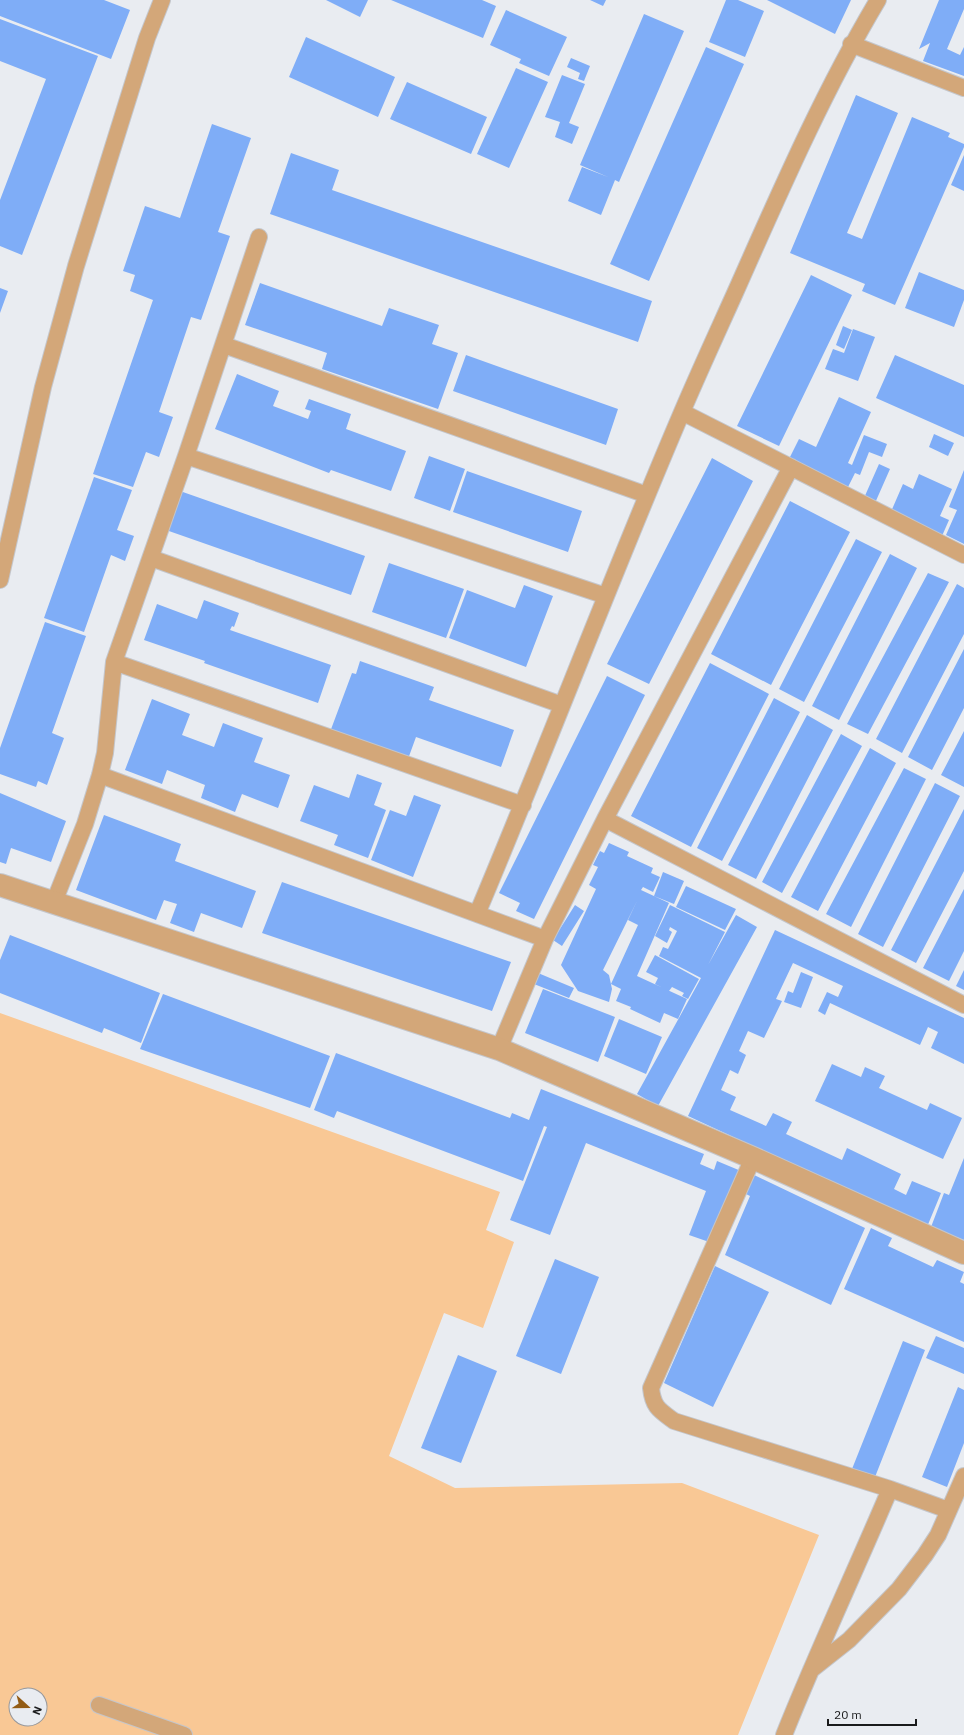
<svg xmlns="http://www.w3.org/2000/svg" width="964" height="1735" viewBox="0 0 964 1735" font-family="'IBM Plex Sans',sans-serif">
<rect width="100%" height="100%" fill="#e9ecf1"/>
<path fill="#f9c895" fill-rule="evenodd" d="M0,1013L500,1192L486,1230L514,1242L483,1328L444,1313L389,1456L455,1488L682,1483L819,1535L738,1735H0ZM16,1695H40V1719H16Z"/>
<path fill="#7fadf7" d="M0,0H104L130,10L111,59L0,16Z
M326,0H368L360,17Z
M391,0H482L496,6L483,38Z
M590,0H606L603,6Z
M726,0H738L764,11L745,57L709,42Z
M767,0H851L835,34Z
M939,0H964V9L947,49L960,55L964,47V76L923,61L930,43L919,49Z
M506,10L567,37L549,76L519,63L521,59L490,45Z
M644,14L684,31L619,182L615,180L601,215L568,201L582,167L608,177L580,165Z
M0,19L98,56L22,255L0,246V200L46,79L0,61Z
M306,37L395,77L378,117L289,77Z
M706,47L744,64L649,281L610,264Z
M571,58L590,66L584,81L578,79L580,73L567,67Z
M516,68L548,82L509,168L477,154Z
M562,75L585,84L569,123L579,127L572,144L555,137L560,122L545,117Z
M407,82L487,117L471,154L390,119Z
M856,95L898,113L847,233L862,239L912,117L950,133L948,137L964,144V147L895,305L862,291L865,284L790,253Z
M212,124L251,138L218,232L230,236L201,320L191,317L159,412L173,417L159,457L146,452L133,487L93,474L153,300L130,291L135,275L123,271L145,206L180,218Z
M291,153L339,170L332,190L652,301L638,342L270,214Z
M964,155V191L951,185Z
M919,272L964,290V300L954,327L905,308Z
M811,275L852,295L779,446L737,426Z
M260,283L382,326L389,308L439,325L432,344L458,353L438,409L322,369L327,353L245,325Z
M0,288L8,291L0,313Z
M843,326L852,330L844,349L836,345Z
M853,329L875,337L858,381L825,369L833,349L844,353Z
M466,355L618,409L606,445L453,391Z
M895,355L964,385V437L876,398Z
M237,374L279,391L273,406L308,419L311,411L305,409L309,399L351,414L346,429L406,451L391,491L331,470L329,473L215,429Z
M839,397L871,412L848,463L852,465L864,435L887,444L882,457L869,452L860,475L855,473L848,487L789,459L799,439L816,447Z
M934,434L954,443L948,456L929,447Z
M429,456L465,469L450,511L414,498Z
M712,458L753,481L649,684L607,664Z
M879,464L890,469L875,503L864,498Z
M964,470V544L946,535L957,510L949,507Z
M467,471L582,511L568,552L453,512Z
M919,474L952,489L940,516L949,520L942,536L890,514L903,484L913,489Z
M94,477L132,490L117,530L134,536L125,561L111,555L84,632L44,618Z
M180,491L365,556L351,595L166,530Z
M790,501L850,532L771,685L711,654Z
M856,539L882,552L804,702L779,689Z
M890,554L917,568L839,720L812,706Z
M389,563L464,589L446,638L372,612Z
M928,573L949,582L868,734L847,724Z
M957,584L964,588V634L902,753L876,739Z
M524,585L553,596L526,667L449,638L467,590L515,608Z
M204,600L239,613L234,627L232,626L230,630L331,665L318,703L204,663L205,661L144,640L157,604L197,619Z
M45,622L86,636L52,733L64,738L47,785L38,781L36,787L0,774V748Z
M964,649V708L932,770L908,757Z
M360,661L434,687L429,700L514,730L501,767L416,737L408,759L330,732L352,673L356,674Z
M710,663L769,694L691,847L631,816Z
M607,676L645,695L534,919L516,911L520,903L499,893Z
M774,698L800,712L722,861L697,848Z
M152,699L190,714L182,735L214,747L223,723L263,738L254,762L290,775L278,808L242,794L235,812L201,798L205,785L167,770L162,784L125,770Z
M807,715L833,730L756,879L728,865Z
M964,731V787L941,775Z
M841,734L862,746L782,893L762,882Z
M870,748L896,763L818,911L791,897Z
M904,768L926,779L851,927L826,914Z
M357,774L382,783L374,805L386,810L368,858L334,845L338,835L300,821L314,785L349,798Z
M935,783L960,796L883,947L858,934Z
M0,793L66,821L51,862L11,848L6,864L0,862Z
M414,795L441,805L413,877L371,860L390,810L406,816Z
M964,809V871L916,963L891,950Z
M104,815L181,844L175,861L256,891L242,928L201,913L194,932L170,923L177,904L164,900L156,920L76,890Z
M609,843L629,852L627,856L653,868L651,873L660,877L653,892L643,887L641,890L669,903L637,976L687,999L678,1019L664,1013L660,1023L630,1009L631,1007L616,1001L621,989L611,984L638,925L628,920L637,901L603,970L609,975L612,989L609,1002L578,991L561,965L596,889L589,885L598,867L593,865L600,851L604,853Z
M663,872L684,881L674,904L654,896Z
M282,882L511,962L492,1011L262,933Z
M686,886L736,909L725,930L676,907Z
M964,889V951L949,981L923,968Z
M575,905L584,911L562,946L553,940Z
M670,905L725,932L708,965L736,915L757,927L658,1106L637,1094L701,978L659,956L663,947L668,949L677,931L670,927L669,930L672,932L667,943L655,936Z
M775,930L964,1018V1064L931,1048L938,1032L928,1027L920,1045L830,1003L825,1015L818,1011L827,992L838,997L843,986L793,963L776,999L782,1001L764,1038L748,1031L739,1051L746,1055L738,1074L730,1070L721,1090L736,1097L730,1110L766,1126L773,1113L792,1122L786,1134L842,1160L847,1148L901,1174L894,1189L906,1195L912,1181L941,1193L927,1227L688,1116Z
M10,935L160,993L141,1043L104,1028L102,1033L0,993V960Z
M655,955L699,979L688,999L682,996L684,993L672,987L669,991L655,984L658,978L646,972Z
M964,970V990L956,986Z
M801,972L813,977L801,1008L784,1002L788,991L793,993Z
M538,973L574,988L569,998L534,984Z
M543,989L615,1017L598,1062L525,1033Z
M163,994L330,1056L310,1108L140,1049Z
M619,1019L662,1037L646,1074L604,1056Z
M336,1053L510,1118L512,1113L529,1120L541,1089L704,1154L700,1164L714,1170L717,1161L741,1171L712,1243L689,1235L706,1191L586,1143L550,1235L510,1220L547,1127L544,1126L523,1181L337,1111L334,1118L314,1110Z
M832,1064L861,1077L865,1067L885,1076L879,1088L927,1110L930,1103L962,1118L943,1159L815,1101Z
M964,1158V1240L931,1227L944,1193L949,1195Z
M752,1174L865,1228L831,1305L725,1255L750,1196L744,1193Z
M871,1228L892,1238L888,1246L933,1267L937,1260L964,1272L960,1282L964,1284V1342L844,1289Z
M555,1259L599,1277L561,1374L516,1356Z
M715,1266L769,1292L713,1407L664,1383Z
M936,1336L964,1348V1374L926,1358Z
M903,1341L925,1350L875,1477L852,1469Z
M458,1355L497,1371L461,1463L421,1448Z
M958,1387L964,1390V1443L947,1487L922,1477Z"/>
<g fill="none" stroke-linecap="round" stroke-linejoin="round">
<defs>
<path id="service" d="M851,44L964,88
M224,345L647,495
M682,412L964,555
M186,456L606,596
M151,558L562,705
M0,580L43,387L76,266L147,38L162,0
M114,662L523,805
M100,775L545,939
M605,819L964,1005
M54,902L85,824L100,775L105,753L114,662L186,456L259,237
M477,914C547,748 611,578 682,412C699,372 717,333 735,293C779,194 822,94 878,0
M499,1049L545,939L605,819L791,467
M753,1158L651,1388C653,1407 659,1410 674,1421L890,1489L948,1510
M811,1670L849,1640L899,1589L925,1555L938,1535L964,1476
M99,1705L184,1735
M784,1735C817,1652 855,1572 890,1489"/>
<path id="minor" d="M0,885L499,1049L753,1158L964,1253"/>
</defs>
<use href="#service" stroke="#c4c6cb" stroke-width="18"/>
<use href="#minor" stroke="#c4c6cb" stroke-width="24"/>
<use href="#service" stroke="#d3a779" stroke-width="16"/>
<use href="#minor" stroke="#d3a779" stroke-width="22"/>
</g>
<g transform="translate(28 1707) rotate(111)"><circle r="19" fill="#e9ecf1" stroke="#96989c"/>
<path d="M0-3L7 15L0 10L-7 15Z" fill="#935c14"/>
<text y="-6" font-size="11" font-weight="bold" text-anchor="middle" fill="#1a1b1c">N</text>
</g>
<path d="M828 1719v6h88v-6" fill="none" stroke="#1a1b1c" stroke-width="2"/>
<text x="834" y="1719" font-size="12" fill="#1a1b1c" stroke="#e9ecf1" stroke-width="3" paint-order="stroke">20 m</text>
</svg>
